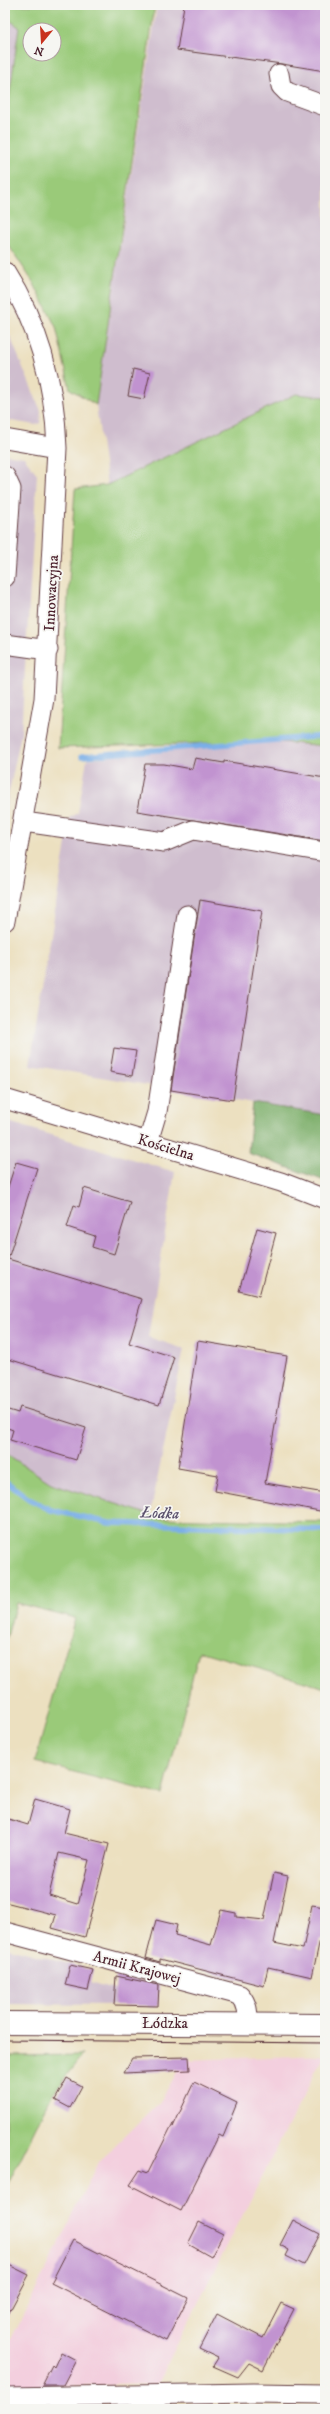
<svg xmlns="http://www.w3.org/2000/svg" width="330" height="2414" viewBox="0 0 330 2414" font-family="'IM FELL DW Pica',serif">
<rect width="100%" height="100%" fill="#f6f6f2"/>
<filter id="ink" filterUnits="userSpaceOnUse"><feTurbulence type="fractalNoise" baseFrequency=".025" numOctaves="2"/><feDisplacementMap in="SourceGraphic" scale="8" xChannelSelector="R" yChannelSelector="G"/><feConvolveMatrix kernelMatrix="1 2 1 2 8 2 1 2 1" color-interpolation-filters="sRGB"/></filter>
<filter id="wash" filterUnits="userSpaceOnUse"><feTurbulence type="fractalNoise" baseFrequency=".012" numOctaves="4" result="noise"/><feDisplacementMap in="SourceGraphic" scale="16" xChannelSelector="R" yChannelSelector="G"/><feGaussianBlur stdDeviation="0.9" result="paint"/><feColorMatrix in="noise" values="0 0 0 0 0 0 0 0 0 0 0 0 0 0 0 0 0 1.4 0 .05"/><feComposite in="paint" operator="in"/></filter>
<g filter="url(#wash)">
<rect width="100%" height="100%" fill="#ece0c0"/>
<path fill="#f3cfde" d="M324,2055L157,2384L5,2387V2351L65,2232L98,2162L161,2100L184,2060Z"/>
<path fill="#cfbdce" d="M157,5H325V397L296,394L107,485L96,405Z
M5,17L19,27L5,127Z
M5,324L41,411L40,423L36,425L5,420Z
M5,454L24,457L37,474L21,734L5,811Z
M270,741L325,746V1115L30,1065L70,818L78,813L87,759Z
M5,1121L175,1172L148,1337L184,1349L150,1515L51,1483L5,1453Z
M5,1947L93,1970L90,1983L115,1990L114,2005L5,2004Z"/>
<path fill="#9aca79" stroke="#727452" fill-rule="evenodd" d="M5,5H155L96,405L70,389L56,327L33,282L5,240V127L19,27L5,17ZM30,30H54V54H30Z
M296,394L325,397V746L270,741L58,748L75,489L107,485Z
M5,1453L51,1483L160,1518L325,1522V1688L199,1651L163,1795L35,1762L75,1618L16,1603L5,1644Z
M82,2055L53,2093L5,2190V2056Z"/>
<path fill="#7bae69" stroke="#62664a" d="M253,1103L325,1115V1181L248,1153Z"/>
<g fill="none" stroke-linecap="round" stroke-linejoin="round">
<path stroke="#7aafe7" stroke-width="5.5" d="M82,756L325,736
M5,1481L29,1499L51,1510L109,1523L325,1530"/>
</g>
<g id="blocks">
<path fill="#c193d0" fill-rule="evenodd" d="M184,5H325V71L282,64L177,50Z
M133,369L150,373L144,399L128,396Z
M195,758L224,763V761L325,778V841L137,811L145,764H164L192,769Z
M200,900L262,911L233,1100L171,1090Z
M114,1048L136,1051L132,1076L110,1072Z
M16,1162L37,1168L8,1259L142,1299L129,1343L174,1357L159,1405L5,1358V1196Z
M84,1188L130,1202L114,1254L92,1247L95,1236L67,1227L74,1205L79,1207Z
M257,1228L276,1233L259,1296L239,1291Z
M198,1341L287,1356L265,1483L325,1493V1512L215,1491L218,1475L178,1468Z
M20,1407L86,1428L76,1460L10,1440L13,1430L5,1427V1409L18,1413Z
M35,1799L70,1809L64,1833L109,1844L85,1937L52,1928L56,1915L5,1902V1818L28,1825ZM59,1853L89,1860L78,1904L49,1895Z
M274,1873L288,1876L274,1943L303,1949L312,1905L325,1907V1940L320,1939L312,1977L268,1967L264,1986L160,1959V1962L146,1958L156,1920L177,1925L175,1935L211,1945L221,1910L236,1913V1917L264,1920Z
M70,1965L93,1970L88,1990L65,1985Z
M116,1976L159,1985L158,2006L114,2005Z
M189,2057L190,2070L124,2073L132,2058Z
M67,2078L82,2086L70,2108L55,2100Z
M194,2082L237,2103L223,2137L219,2135L181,2211L130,2185L140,2170L148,2173L173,2123V2127Z
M293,2220L320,2234L304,2265L286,2256L289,2250L280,2245Z
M199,2222L223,2234L211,2257L188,2244Z
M73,2240L188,2298L166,2341L51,2283Z
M5,2263L29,2275L5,2320Z
M281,2303L294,2309L263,2370L249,2363L238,2377L213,2366L218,2358L199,2349L217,2314L263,2338Z
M61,2352L76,2360L63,2385H42L52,2365L54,2367Z"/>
</g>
</g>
<g filter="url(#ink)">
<use href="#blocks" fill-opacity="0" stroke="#623c41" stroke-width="1"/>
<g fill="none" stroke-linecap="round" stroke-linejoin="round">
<defs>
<path id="minor" d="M279,74L281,86L287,92L325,106
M5,272C39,325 55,386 57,448L44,699L5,921
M5,439L57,448
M5,476L11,489L5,577
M5,644L48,650
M24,822L164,842L193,830L325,852
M5,1099L281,1182L325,1199
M148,1142L157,1112L187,915
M5,1932L240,1995C248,2004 248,2013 248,2024
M5,2397L254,2393L325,2394"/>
<path id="major" d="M5,2023L325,2025"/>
</defs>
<use href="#minor" stroke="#623c41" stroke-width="21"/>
<use href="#major" stroke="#623c41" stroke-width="24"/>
<use href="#minor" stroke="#fff" stroke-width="19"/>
<use href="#major" stroke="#fff" stroke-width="22"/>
<path stroke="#4a1f2b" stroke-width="1" d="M5,2040L325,2043"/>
</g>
</g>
<g text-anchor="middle" stroke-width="3.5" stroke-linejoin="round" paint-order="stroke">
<g font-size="15" fill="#4a1f2b" stroke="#f6f6f2">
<text transform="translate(51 593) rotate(-87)" y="5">Innowacyjna</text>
<text transform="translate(166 1147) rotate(17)" y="5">Kościelna</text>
<text transform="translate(137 1967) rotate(15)" y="5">Armii Krajowej</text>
<text x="165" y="2028">Łódzka</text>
</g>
<g font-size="16" font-style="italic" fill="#5b516d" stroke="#f6f6f2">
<text transform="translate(160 1512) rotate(2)" y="6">Łódka</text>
</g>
</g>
<rect width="330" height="2414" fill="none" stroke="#f6f6f2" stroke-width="20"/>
<g transform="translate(42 42) rotate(198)"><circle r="19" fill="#f6f6f2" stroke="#b1a0a2"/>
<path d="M0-3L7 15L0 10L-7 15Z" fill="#c8321e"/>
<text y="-6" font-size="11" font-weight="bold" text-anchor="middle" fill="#4a1f2b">N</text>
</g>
</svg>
